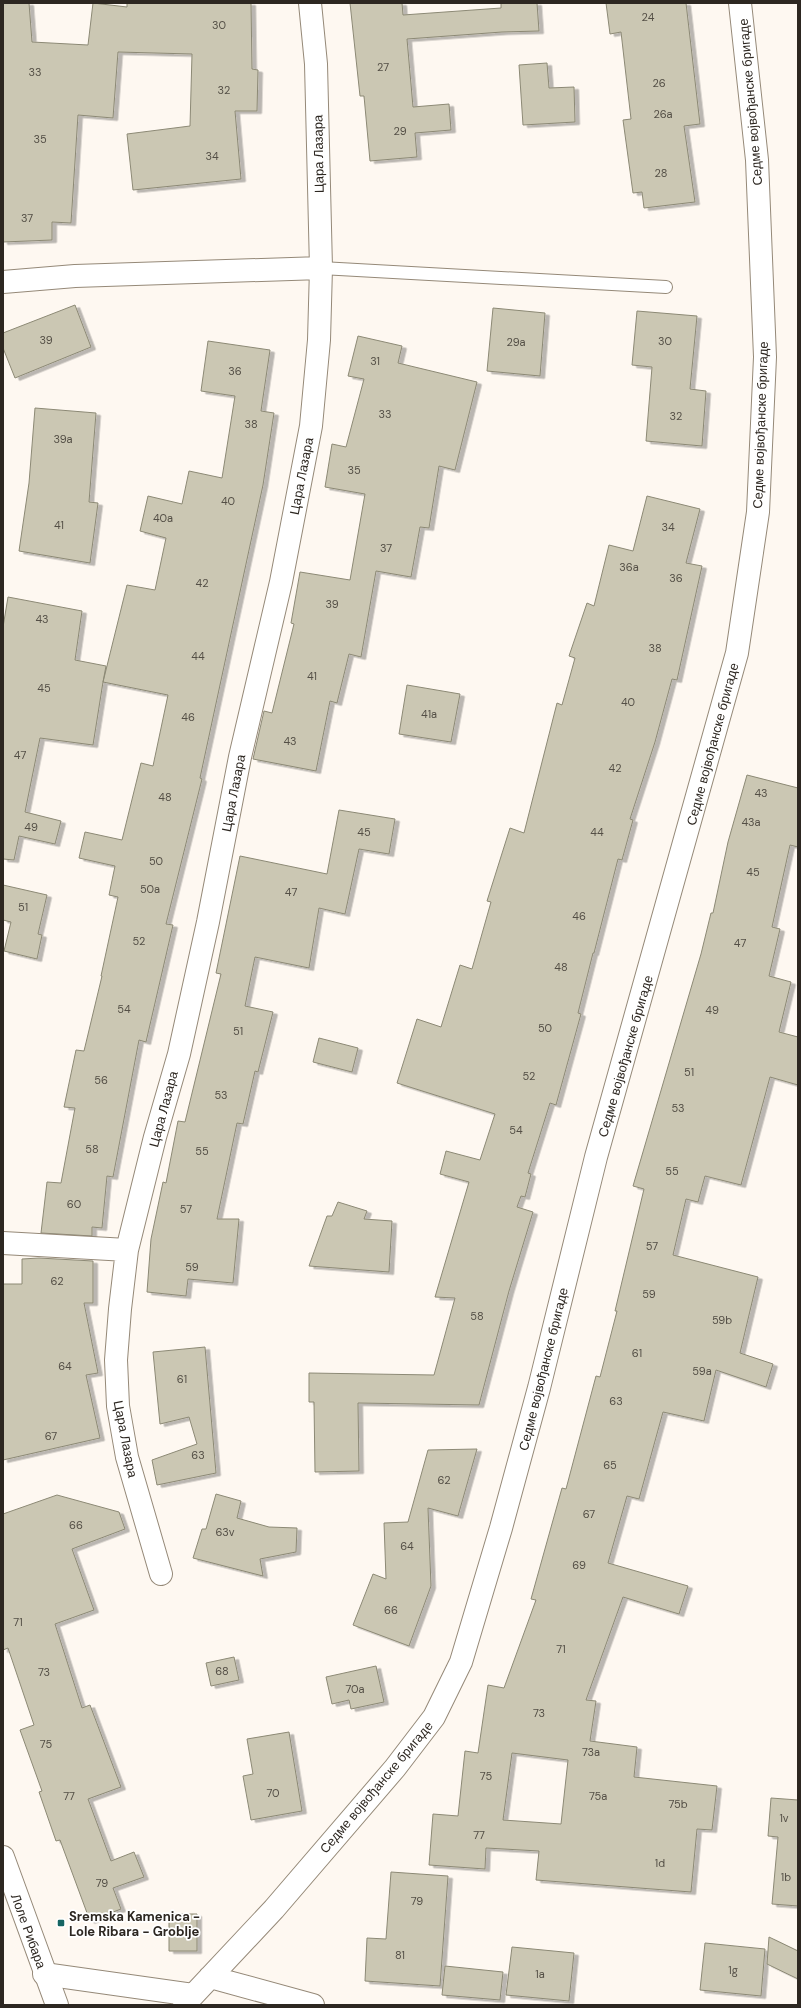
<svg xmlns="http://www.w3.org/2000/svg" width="801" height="2008" viewBox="0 0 801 2008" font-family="'DM Sans',sans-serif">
<defs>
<filter id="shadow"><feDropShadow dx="4.5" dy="2.5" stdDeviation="0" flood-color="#0004"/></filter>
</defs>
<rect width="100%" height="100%" fill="#fef8f1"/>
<path fill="#cbc7b3" stroke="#8c8975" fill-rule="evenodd" filter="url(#shadow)" d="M3,3H29L32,42L88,45L93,3L127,7V3H251L252,69L258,70L257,111H235L241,179L133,190L127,134L190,126L192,54L118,52L113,118L78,115L71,223L52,222V240L3,242Z
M350,3H402L403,15L501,8V3H537L539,31L502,32L407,39L413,107L449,104L451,130L415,133L417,157L370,161L364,96H360Z
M606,3H686L700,124L684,126L695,202L644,208L642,192L633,193L623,120L631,119L621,32L610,34Z
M547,63L549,88L574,87L575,122L523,125L519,65Z
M75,305L91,347L15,378L3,348V333Z
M493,308L545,313L540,376L487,371Z
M637,311L697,316L690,389L706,391L702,446L646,441L652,367L632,365Z
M358,336L402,346L398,363L477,382L455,470L439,466L429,528L420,527L411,577L376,571L361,657L349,654L337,703L330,701L316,771L253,759L264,711L272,713L294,624L291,623L300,572L350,580L365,494L325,487L332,444L346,447L364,379L348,376Z
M208,341L270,350L261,411L274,413L263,485L200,778L202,779L166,924L173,925L146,1042L139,1040L113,1177L107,1176L102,1228L92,1227V1236L41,1233L47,1182L61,1183L75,1108L64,1107L76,1050L84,1051L102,976H101L118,897L109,895L115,866L79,858L85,832L122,840L141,763L153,766L168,695L103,682L93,745L40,738L25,812L61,821L55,844L19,836L14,860L3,859V627L8,597L82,611L75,660L106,666L103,682L127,585L155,590L166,538L140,531L148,496L182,504L189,471L222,478L235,396L201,391Z
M35,408L96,413L89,502L98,503L90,563L19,551L29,483Z
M647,496L700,509L686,563L702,566L677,680L672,679L655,742L630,819L633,820L622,860L618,859L594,953H593L578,1013L581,1014L556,1105L550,1103L528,1173L531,1174L525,1197L521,1196L517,1207L533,1212L509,1291L479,1405L358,1403L359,1471L315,1472L314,1402H309V1373L434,1375L455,1298L435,1297L469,1182L440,1174L446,1151L480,1160L495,1114L397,1083L417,1019L441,1027L460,965L472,969L491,902L487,901L510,828L524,833L557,703L562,705L575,658L569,656L587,603L594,606L609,545L633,551Z
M407,685L460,694L451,742L399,734Z
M747,775L798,788V847L790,845L772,927L780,929L769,976L791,982L779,1032L798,1037V1085L770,1077L741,1185L705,1176L698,1202L686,1199L673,1255L758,1277L740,1353L773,1364L766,1387L716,1370L704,1421L663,1412L639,1499L627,1496L608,1563L688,1586L679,1614L623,1597L586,1700L596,1701L590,1741L637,1747L634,1777L717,1786L712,1830L697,1829L691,1892L536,1880L539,1851L486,1848L485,1869L429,1865L433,1814L458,1816L465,1751L478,1753L488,1685L504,1688L536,1600L531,1599L562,1488L566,1489L596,1376L600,1377L617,1311H615L644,1189L633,1186L701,954L711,913H713L728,842ZM512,1753L568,1760L561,1824L503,1820Z
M339,810L395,819L389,854L359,849L345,914L319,908L309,968L255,957L245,1006L273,1012L258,1072L255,1071L243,1124L237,1123L217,1219H239L233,1283L188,1279L186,1296L147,1292L151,1239L163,1182L166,1183L178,1121L185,1122L221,974L216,973L240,856L327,874Z
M3,885L47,895L38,934L42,935L37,959L4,951L11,922L3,920Z
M319,1038L358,1048L352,1072L313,1062Z
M338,1202L367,1211L364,1219L392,1221L389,1272L309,1266L327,1216H332Z
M39,1258L93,1261V1303H84L98,1373L86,1375L100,1438L3,1460V1284H22V1259Z
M205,1347L216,1473L157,1485L152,1460L197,1444L189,1417L160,1424L153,1352Z
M477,1449L458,1516L428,1508L431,1586L409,1646L353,1625L373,1574L386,1579L384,1523L408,1522L428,1450Z
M216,1494L241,1501L237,1518L269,1527L297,1528L296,1552L260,1559L263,1576L193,1558L202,1529H206Z
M57,1495L119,1512L125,1529L72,1549L94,1610L55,1624L82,1708L90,1705L121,1787L88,1799L111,1861L134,1852L144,1877L113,1888L121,1909L90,1921L60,1840L56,1841L39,1792L42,1791L20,1730L34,1725L8,1648L3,1650V1514Z
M234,1657L239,1680L211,1686L206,1663Z
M376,1666L384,1702L351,1709L349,1700L332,1704L326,1677Z
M289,1732L302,1811L251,1820L243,1776L253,1774L247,1739Z
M771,1798L798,1800V1906L772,1904L778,1837L768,1836Z
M391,1872L448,1876L440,1986L365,1981L367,1938L386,1939Z
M169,1914H197V1951H169Z
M769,1937L798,1951V1979L767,1964Z
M705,1943L765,1949L761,1996L700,1990Z
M512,1947L574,1953L569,2001L506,1995Z
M445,1966L503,1972L500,2000L442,1995Z"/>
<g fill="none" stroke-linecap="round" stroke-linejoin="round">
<defs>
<path id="service" d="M321,268L666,287"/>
<path id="minor" d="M3,282L75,276L321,268
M3,1243L127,1250
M161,1574L127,1457L118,1406L116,1360L120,1309L127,1250L155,1137L179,1054L208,922L240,757L281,582L311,426L319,340L321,268L316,64L310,3
M44,1974L193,1995
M210,1977L313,2005
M184,2005L274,1909L395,1768L434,1717L461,1662L501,1528L539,1388L596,1157L737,653L758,512L765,357L757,160L740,3"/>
<path id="tertiary" d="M3,1857L57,2005"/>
</defs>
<use href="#service" stroke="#958978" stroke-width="14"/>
<use href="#minor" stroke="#958978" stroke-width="24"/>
<use href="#tertiary" stroke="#958978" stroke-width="24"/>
<use href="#service" stroke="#fff" stroke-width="12"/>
<use href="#minor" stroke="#fff" stroke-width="22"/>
<use href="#tertiary" stroke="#fff" stroke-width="22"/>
</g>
<rect fill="#166563" stroke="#fff" stroke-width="1.5" x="57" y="1919" width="8" height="8" rx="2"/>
<g text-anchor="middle" stroke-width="3.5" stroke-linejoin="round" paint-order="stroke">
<g font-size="11" fill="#544f46">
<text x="648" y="21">24</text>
<text x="219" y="29">30</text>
<text x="383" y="71">27</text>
<text x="35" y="76">33</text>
<text x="659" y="87">26</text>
<text x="224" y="94">32</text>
<text x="663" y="118">26a</text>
<text x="400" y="135">29</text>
<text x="40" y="143">35</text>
<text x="212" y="160">34</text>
<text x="661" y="177">28</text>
<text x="27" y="222">37</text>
<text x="46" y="344">39</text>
<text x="665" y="345">30</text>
<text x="516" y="346">29a</text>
<text x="375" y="365">31</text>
<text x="235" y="375">36</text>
<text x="385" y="418">33</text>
<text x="676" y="420">32</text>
<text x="251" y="428">38</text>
<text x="63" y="443">39a</text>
<text x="354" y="474">35</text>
<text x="228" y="505">40</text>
<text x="163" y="522">40a</text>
<text x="59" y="529">41</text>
<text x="668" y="531">34</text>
<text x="386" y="552">37</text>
<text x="629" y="571">36a</text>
<text x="676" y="582">36</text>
<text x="202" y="587">42</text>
<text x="332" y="608">39</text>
<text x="42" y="623">43</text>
<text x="655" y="652">38</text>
<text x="198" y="660">44</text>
<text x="312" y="680">41</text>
<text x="44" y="692">45</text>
<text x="628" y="706">40</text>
<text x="429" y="718">41a</text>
<text x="188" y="721">46</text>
<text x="290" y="745">43</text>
<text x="20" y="759">47</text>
<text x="615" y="772">42</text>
<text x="761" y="797">43</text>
<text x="165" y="801">48</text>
<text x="751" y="826">43a</text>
<text x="31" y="831">49</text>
<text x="364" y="836">45</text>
<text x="597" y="836">44</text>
<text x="156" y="865">50</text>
<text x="753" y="876">45</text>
<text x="150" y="893">50a</text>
<text x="291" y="896">47</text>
<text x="23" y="911">51</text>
<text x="579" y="920">46</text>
<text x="139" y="945">52</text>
<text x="740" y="947">47</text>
<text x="561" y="971">48</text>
<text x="124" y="1013">54</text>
<text x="712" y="1014">49</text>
<text x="545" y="1032">50</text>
<text x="238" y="1035">51</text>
<text x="689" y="1076">51</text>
<text x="529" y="1080">52</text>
<text x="101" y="1084">56</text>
<text x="221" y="1099">53</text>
<text x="678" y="1112">53</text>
<text x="516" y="1134">54</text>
<text x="92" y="1153">58</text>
<text x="202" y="1155">55</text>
<text x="672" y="1175">55</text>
<text x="74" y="1208">60</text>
<text x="186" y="1213">57</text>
<text x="652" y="1250">57</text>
<text x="192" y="1271">59</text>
<text x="57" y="1285">62</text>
<text x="649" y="1298">59</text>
<text x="477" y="1320">58</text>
<text x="722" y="1324">59b</text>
<text x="637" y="1357">61</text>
<text x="65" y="1370">64</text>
<text x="702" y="1375">59a</text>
<text x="182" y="1383">61</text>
<text x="616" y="1405">63</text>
<text x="51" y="1440">67</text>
<text x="198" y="1459">63</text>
<text x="610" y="1469">65</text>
<text x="444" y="1484">62</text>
<text x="589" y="1518">67</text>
<text x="76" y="1529">66</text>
<text x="225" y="1536">63v</text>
<text x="407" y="1550">64</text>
<text x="579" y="1569">69</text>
<text x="391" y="1614">66</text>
<text x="18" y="1626">71</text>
<text x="561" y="1653">71</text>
<text x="222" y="1675">68</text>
<text x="44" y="1676">73</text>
<text x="355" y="1693">70a</text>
<text x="539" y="1717">73</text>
<text x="46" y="1748">75</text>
<text x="591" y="1756">73a</text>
<text x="486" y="1780">75</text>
<text x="273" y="1797">70</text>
<text x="69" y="1800">77</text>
<text x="598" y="1800">75a</text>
<text x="678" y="1808">75b</text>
<text x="784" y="1822">1v</text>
<text x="479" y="1839">77</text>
<text x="660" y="1867">1d</text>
<text x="786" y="1881">1b</text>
<text x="102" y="1887">79</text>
<text x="417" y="1905">79</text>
<text x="400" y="1959">81</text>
<text x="733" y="1974">1g</text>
<text x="540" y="1978">1a</text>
</g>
<g font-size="13" fill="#2d2721" stroke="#fff">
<text transform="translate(750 102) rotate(-95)" y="5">Седме војвођанске бригаде</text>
<text transform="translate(318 154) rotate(-91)" y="5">Цара Лазара</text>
<text transform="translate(760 425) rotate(-88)" y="5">Седме војвођанске бригаде</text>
<text transform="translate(301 476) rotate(-79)" y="5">Цара Лазара</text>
<text transform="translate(712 744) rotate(-75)" y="5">Седме војвођанске бригаде</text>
<text transform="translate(233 793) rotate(-79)" y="5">Цара Лазара</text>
<text transform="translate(625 1056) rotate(-74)" y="5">Седме војвођанске бригаде</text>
<text transform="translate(163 1109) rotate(-75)" y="5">Цара Лазара</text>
<text transform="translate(543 1369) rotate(-76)" y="5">Седме војвођанске бригаде</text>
<text transform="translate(126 1439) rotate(79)" y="5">Цара Лазара</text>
<text transform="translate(376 1787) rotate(-50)" y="5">Седме војвођанске бригаде</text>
<text transform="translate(29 1931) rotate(70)" y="5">Лоле Рибара</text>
</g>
<g font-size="13" font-weight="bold" fill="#2d2721" stroke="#fff" text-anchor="start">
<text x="69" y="1921">Sremska Kamenica -<tspan x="69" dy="15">Lole Ribara - Groblje</tspan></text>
</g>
</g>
<rect width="801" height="2008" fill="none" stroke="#2d2721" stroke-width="8"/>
</svg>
